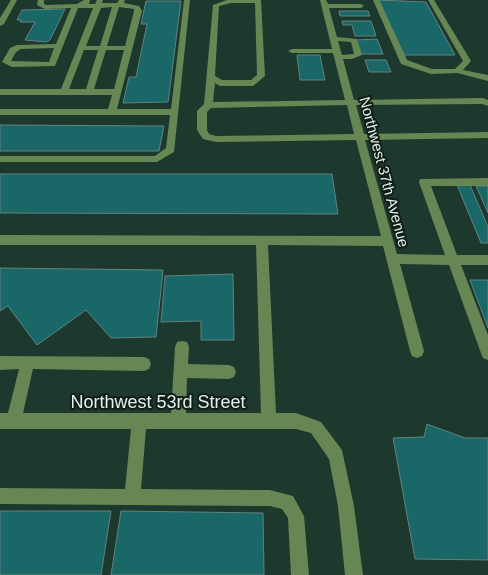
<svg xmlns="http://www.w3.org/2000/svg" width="488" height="575" viewBox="0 0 488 575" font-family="Arial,sans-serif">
<rect width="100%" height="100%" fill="#1d382c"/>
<path fill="#196867" stroke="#608382" d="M379,0L426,2L455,55H404Z
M146,1H181L168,102L123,103L129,77H136L147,24H141Z
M65,9L50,40L46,42L25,40L35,22H20L21,20H17L22,10Z
M339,11H368L370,16H340Z
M342,21H371L376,36H355L352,25H343Z
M377,39L383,54H361L356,40Z
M297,55H320L325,80H300Z
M365,60H386L391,72H369Z
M0,125L164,126L159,151H0Z
M0,174H332L338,214L0,213Z
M457,185H470L488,227V243H481Z
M476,186H488V213Z
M0,268L163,270L156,337L111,338L86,310L37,345L8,306L0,311Z
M233,274L234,340H201V321L161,322L165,276Z
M470,280H488V328Z
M427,424L465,438H488V560L415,559L393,438L424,437Z
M0,511H111L101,575H0Z
M121,511L263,513L264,575H111Z"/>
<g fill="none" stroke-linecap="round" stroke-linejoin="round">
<path fill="#668654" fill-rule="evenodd" d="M11,0H17L4,24L0,26V18Z
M38,0H44V4L46,5L77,4L84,0H90L89,4H95L97,0H103L102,3H117L119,0H125L124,3L139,6L142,11L117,109H171L184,0H190L174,152L157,162H0V156H155L166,148L170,115H0V109H108L112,95H0V89H61L93,8H78L55,66L12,67L2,62L10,48L17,45L56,44L71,8L45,9L37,5ZM112,7L100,46H86L101,8ZM119,7L134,9V11L125,46H107ZM54,48L49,62L11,61L16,52L21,49ZM84,50H98L86,89H69ZM106,50H124L114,89H94Z
M227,0H261L265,76L253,86H220L215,83L213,102L345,100L333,53H292L288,51L292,49H332L320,0H326L328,4H361L364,6L361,8H329L337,37L357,39L362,55L352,59H343L354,100L483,98L488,100V106L482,104L356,105L364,134L488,132V138L365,140L397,254L445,255L419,182L420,179L488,178V186H431L457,255H488V265H461L488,335V360L483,358L481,353L449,265L400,264L424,351L422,356L417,358L412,356L410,351L383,246L268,245L276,413H296L321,422L342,450L354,506L363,575H345L338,506L329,459L311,433L296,429H146L141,489L270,490L293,496L304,516L309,575H291L288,518L282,509L270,506L0,504V488L125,489L131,429H0V413H8L19,369L0,370V356L144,357L149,359L151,364L149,369L144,371L33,369L23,413H171L175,347L177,342L182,341L187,342L189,347L188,364L229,365L234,367L236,372L234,377L229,379L187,378L186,413H261L256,245H0V235L381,236L356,140L216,142L203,139L197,130V111L204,104L213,5ZM231,3H255L257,75L251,80H222L215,76L219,6ZM338,41L351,42L354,54L342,55ZM347,105L354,134L216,136L209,134L207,130V112L211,108Z
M373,0H379L407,60L432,69H455L463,61L428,0H434L471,61L463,70L488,75V81L457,73L431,74L401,64Z"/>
</g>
<g text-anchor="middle" stroke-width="4" stroke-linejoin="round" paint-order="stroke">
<g font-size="15" fill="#e2f2ea" stroke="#111d17">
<text transform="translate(384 172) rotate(75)" y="5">Northwest 37th Avenue</text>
</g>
<g font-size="18" fill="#e2f2ea" stroke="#111d17">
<text x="158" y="408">Northwest 53rd Street</text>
</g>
</g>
</svg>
